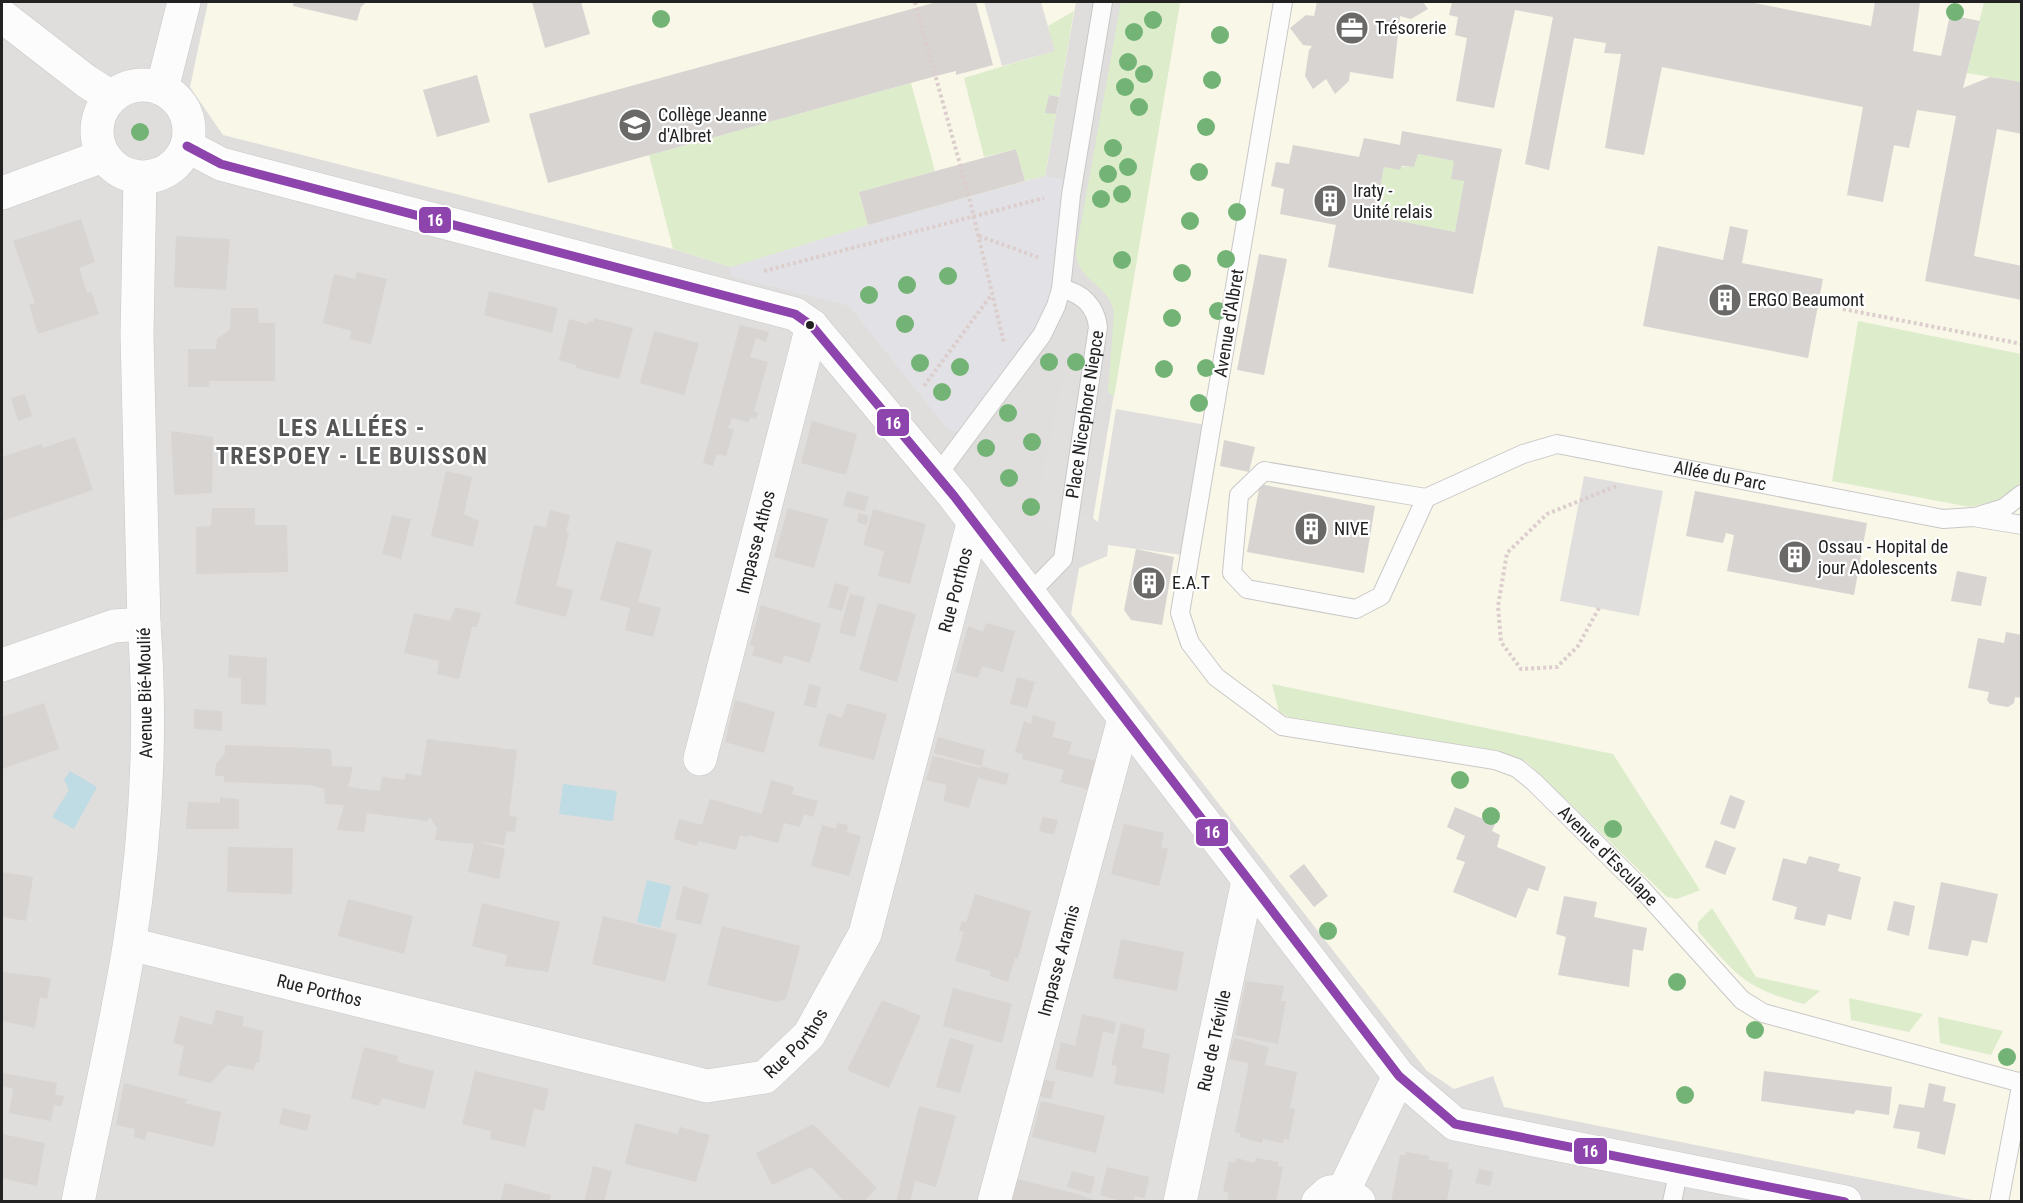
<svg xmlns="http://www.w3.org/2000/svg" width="2023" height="1203" viewBox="0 0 2023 1203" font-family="'Roboto Condensed',sans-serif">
<rect width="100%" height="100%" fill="#f0eeeb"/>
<path fill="#dfdedc" d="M2,2H2021V1201H2Z"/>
<path fill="#f8f7e8" d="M208,2H1076L1045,176L868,225L731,267L673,249L223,135L190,87Z
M1180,2H2021V1201H1978L1504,1107L1493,1076L1454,1089L1427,1071L1071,614L1079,568L1107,556L1108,533L1093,518Z"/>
<path fill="#ddeccb" d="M1121,2H1180L1114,397L1108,392L1114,312C1109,284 1076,281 1076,251Z
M1984,2H2021V82L1967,73Z
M1074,11L1059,97L1049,95L1046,112L1056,114L1045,176L1025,181L1016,149L984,157L964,78L1054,51L1048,26Z
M911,83L935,171L859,192L868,225L731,267L673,249L649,155Z
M1418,154L1454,161L1464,181L1455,232L1375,216L1384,167H1414Z
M1858,321L2021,354V482L2005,499L1970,507L1832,481Z
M1272,684L1613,754L1700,890L1677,899L1667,897L1526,761L1297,721L1279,712Z
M1712,908L1756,977L1820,991L1804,1004C1745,988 1737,976 1698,931V922Z
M1849,998L1923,1014L1909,1032L1851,1020Z
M1938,1017H1939L2003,1031L1991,1055L1940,1043Z"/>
<path fill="#e0dfde" d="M984,2H1041L1055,51L1002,66Z
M1065,365L1091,370L1071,507L1098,522L1116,409L1212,426L1190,556L1108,545L1107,556L1084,559L1035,509Z
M1584,476L1663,491L1639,616L1560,601Z"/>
<path fill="#e2e1e5" d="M1045,176L1069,180L1056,271L1043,321L967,427L959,431H952L945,426L849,306L731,276V267L868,225Z"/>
<path fill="#bfdbe3" d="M70,771L97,787L74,829L52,817L69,790L64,780Z
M563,784L617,791L613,821L559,814Z
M647,880L671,886L660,928L637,922Z"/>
<path fill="#d7d4d2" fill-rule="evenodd" d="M294,2H366L361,7L357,21L293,6Z
M532,2H581L590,34L545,48Z
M937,2H976L993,65L956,75V71L936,76L548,183L529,114Z
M1317,2H1423L1428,9L1411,19L1400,16L1393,79L1350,72L1349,81L1335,94L1326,79L1313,89L1305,76L1309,50L1312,46L1303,45L1290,28L1306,15L1314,16Z
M1452,2H1749L1871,26L1875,2H1920L1913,51L1941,56L1950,15L1980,21L1963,88L1990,77L2022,82V134L1997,129L1974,256L2022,266V300L1925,281L1956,116L1917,110L1909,148L1894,145L1883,202L1847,195L1863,107L1662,67L1644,155L1605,148L1621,54L1604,53L1606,43L1574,38L1549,170L1525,164L1553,17L1515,10L1494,108L1456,101L1467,38L1455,35L1458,17L1449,15Z
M477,75L490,122L437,137L423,90Z
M1049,95L1059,97L1056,114L1045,113Z
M1402,131L1502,149L1473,294L1328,267L1336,225L1280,214L1284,189L1271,186L1276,162L1289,164L1293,145L1359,157L1364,138L1400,145ZM1418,154L1454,161L1451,179L1464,181L1455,232L1375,216L1384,167L1400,170L1402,166L1414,167Z
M1016,149L1025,181L868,225L859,192Z
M81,219L95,262L79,268L87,293L91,291L99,314L38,334L29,305L35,303L13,241Z
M1730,226L1748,230L1742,263L1823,279L1808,358L1643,326L1658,246L1723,260Z
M176,236L230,239L226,290L174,287Z
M1259,254L1287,259L1264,375L1237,370Z
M357,272L387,279L371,344L350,339L351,331L323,323L334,274L355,279Z
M489,291L558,308L552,333L484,315Z
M231,308H258L259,323H275V381H209V387H188V349H216L217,339L230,330Z
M594,318L633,328L619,379L576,368V365L559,360L569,319L587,324L588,321L593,322Z
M740,325L769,332L766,342L756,338L750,357L768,362L754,411L758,412L756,419L751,417L748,422L732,418L728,428L734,430L726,456L717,454L713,466L703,463Z
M654,331L699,343L684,395L640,383Z
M25,394L32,416L18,421L11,398Z
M812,421L857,434L846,475L801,463Z
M171,431L213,437L212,493L174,495Z
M75,437L93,490L2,521V457L41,444L43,448Z
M1224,440L1255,447L1249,472L1220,466Z
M446,471L472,477L464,514L479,521L473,547L431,536Z
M1260,484L1375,506L1364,573L1247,552Z
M847,491L869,497L865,511L843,506Z
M1695,491L1867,523L1854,595L1727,571L1734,535L1726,533L1723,543L1686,536Z
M212,508H255V525H287L288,572L196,574V527L211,526Z
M788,508L828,519L814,568L774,557Z
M873,509L926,524L910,584L878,576L884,551L863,545Z
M550,510L570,515L566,532L569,533L556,586L573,590L566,617L515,604L534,525L546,527Z
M859,513L869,516L866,525L857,522Z
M392,515L411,519L401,559L382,554Z
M616,541L652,550L638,602L661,608L653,637L625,630L630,608L600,600Z
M1136,549L1174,557L1162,625L1131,620L1124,610Z
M1957,571L1987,577L1981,606L1951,601Z
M835,583L849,587L842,611L828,607Z
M850,594L865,597L855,637L839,633Z
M878,603L916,614L897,682L859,670Z
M761,605L821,624L810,663L784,655L782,664L752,655L755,647L750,645Z
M455,607L481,613L477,627H472L459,679L437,674L439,661L404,653L414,613L450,621Z
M986,623L1015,631L1003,672L982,666L978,678L955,672L968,626L983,632Z
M2006,632L2022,635V698L2015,697L2014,703L2008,707L1990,704L1987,700L1989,692L1968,688L1978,638L2004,643Z
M229,655L267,658L266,705L241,704V678L228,677Z
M1017,677L1035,682L1027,708L1010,704Z
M809,684L821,687L816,708L804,705Z
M735,700L775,712L764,753L725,742Z
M44,703L59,749L2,769V717Z
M847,703L887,714L874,760L818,746L828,713L842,718Z
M194,709L222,711V731L194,729Z
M1033,715L1056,722L1052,737L1072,742L1068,754L1096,761L1089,790L1060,782L1064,770L1022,759L1023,754L1015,752L1024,721L1031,724Z
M938,737L985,750L981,766L1009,774L1006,785L978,778L969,808L943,801L947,785L926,780L933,756L980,768L981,766L934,753Z
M427,739L517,750L509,816L517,817L515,832L507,831L504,845L477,841L505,849L499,879L468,872L474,844L435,840L437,828L430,817L427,821L367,813L364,832L337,830L344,805L325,804L324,789L310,785L224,782V776H215L216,764L225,753V745L331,749L332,766L353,767L348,787L380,791L382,777L404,780L406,773L421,776Z
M771,780L794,787L792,794L818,801L813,817L804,814L800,827L784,823L778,843L748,835V837L740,835L736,850L699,841L696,846L674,839L679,819L702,825L710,799L762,814Z
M1730,795L1745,801L1735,829L1720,824Z
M220,797L239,799V829H186L188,802L220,803Z
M1455,807L1495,824L1492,831L1500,835L1497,847L1546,867L1538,891L1528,888L1516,918L1453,892L1465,862L1456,859L1465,836L1447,827Z
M1043,817L1058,820L1054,835L1039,831Z
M837,823L848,825L847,832L861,836L849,876L811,866L822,825L836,829Z
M1124,824L1164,833L1161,847L1168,849L1159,886L1111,874Z
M1715,840L1736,848L1725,875L1705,867Z
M228,847L293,848L292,894L227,892Z
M1809,856L1840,864L1838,871L1861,877L1851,920L1828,914L1825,926L1794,919L1797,907L1772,900L1783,858L1806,864Z
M1304,864L1328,896L1314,907L1289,876Z
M2,872L33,877L26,921L2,917Z
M1941,882L1998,894L1987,943L1972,940L1968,956L1928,949Z
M683,886L709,894L701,925L675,919Z
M975,894L1031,911L1018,959L1015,958L1008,982L990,976V971L955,961L964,932L959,931L962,921L966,923Z
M1564,896L1597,902L1594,917L1647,928L1643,951L1633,949L1629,987L1558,975L1566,937L1556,934Z
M348,899L413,916L404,954L338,936Z
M1894,901L1915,906L1909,936L1887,930Z
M482,903L560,922L548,972L505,966L507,955L472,946Z
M603,916L677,934L665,982L592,964Z
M722,926L800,946L786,999L777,1002L707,985Z
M1121,939L1184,952L1177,991L1113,978Z
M2,972L51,978L47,999L40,997L35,1028L2,1021Z
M1246,981L1284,986L1281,1001H1286L1278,1044L1235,1035Z
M953,988L1012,1004L1002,1043L943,1026Z
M882,1000L921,1016L889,1088L847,1070Z
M216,1010L244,1017L242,1026L263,1031L259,1063L256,1062L254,1070L227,1065L211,1083L178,1075L184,1046L173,1043L180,1016L212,1025Z
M1082,1014L1116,1022L1114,1034L1103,1031L1093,1078L1055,1069L1061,1042L1075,1046Z
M1121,1023L1145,1029L1142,1048L1170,1054L1164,1093L1114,1084L1117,1066L1111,1065Z
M950,1038L974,1045L960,1093L936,1087Z
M1234,1038L1269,1047L1265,1065L1297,1072L1290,1108L1295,1109L1289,1140L1284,1139L1283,1143L1263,1139L1262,1143L1240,1137V1133L1235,1132L1249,1063L1229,1059Z
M364,1047L398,1056L397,1062L434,1071L425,1109L382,1098L379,1106L351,1098Z
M475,1071L549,1089L544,1111L534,1108L525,1147L490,1139L491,1131L462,1124Z
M1764,1071L1892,1087L1889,1115L1856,1110L1854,1114L1761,1101Z
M2,1073L57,1083L55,1095L64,1096L62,1106L54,1105L51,1121L9,1113L13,1089L2,1086Z
M1036,1078L1055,1082L1051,1099L1032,1094Z
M124,1083L189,1100L184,1103L221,1112L214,1147L147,1131L145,1140L134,1137L135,1129L116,1125Z
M1929,1083L1946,1087L1943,1101L1956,1104L1945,1155L1917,1148L1920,1132L1893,1128L1899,1104L1924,1108Z
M1041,1101L1105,1116L1096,1153L1032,1137Z
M919,1106L956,1116L936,1187L915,1181L910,1202H896Z
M283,1108L311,1115L307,1131L279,1124Z
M635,1123L677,1134L680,1127L710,1135L696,1182L625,1164Z
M813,1124L877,1188L863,1202H845L811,1167L772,1185L756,1153Z
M2,1134L45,1143L37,1186L2,1178Z
M1406,1152L1429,1156V1160L1449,1163L1448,1169L1453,1170L1447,1200L1391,1202L1400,1155H1406Z
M1236,1158L1255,1163L1256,1158L1279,1162L1278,1166L1283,1167L1276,1202H1227L1229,1193L1223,1191L1229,1161L1235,1163Z
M593,1166L612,1171L604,1202H584Z
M1107,1167L1149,1177L1145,1198L1135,1196L1133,1202H1124L1100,1195Z
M1479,1169L1493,1172L1490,1186L1475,1183Z
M1072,1171L1095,1177L1091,1194L1067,1187Z
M1009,1177L1077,1194L1101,1202H1002Z
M505,1183L551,1195L549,1202H500Z"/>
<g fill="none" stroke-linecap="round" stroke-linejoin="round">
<defs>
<g id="lane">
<path id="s1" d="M1283,2L1180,613L1190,643L1216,677L1282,726L1495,760L1517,768L1534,782L1641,888L1742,1000L1763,1013L2022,1083"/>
<path d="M936,477L1042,335L1056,306L1061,289L1071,195L1103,2"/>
<path id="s2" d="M1426,498L1381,596L1356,609L1247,589L1232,573L1239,495L1264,471L1426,498L1523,454L1557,444L1943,519L1973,517L2022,525"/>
<path d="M1978,516L2004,508L2022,494"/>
<path id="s3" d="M1029,594L1063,559L1098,327C1096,307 1082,292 1061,289"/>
<path d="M1672,1202L1679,1169"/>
<path d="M1999,1202L2022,1081"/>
</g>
<g id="street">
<path d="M2,16L86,81L111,97"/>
<circle cx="143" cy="131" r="46"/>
<path d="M162,89L184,2"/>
<path d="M187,146L221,164L251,172L795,314L812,326L954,496L1399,1076L1455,1124L1845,1202"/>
<path d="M2,193L103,156"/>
<path d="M2,665L114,626L144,624"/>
<path id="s4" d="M700,759L812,326"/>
<path id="s5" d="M130,944L707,1086L765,1077L809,1035L865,934L973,524"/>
<path d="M1344,1190L1399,1076"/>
<path d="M78,1202C95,1117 115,1032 129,947C146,841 152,731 144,624L137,335L140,178"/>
<path id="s6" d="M994,1202L1124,719"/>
<path id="s7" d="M1180,1202L1248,881"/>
<path d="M1318,1202L1329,1192L1344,1190L1359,1202"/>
</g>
</defs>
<use href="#lane" stroke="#c9c8c7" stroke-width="20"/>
<use href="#street" stroke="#c9c8c7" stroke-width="34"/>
<path stroke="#dccecd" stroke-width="4" stroke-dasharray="3 3" stroke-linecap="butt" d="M915,2L969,197L1004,343
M979,236L1040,258
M764,271L1044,198
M1843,309L2022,344
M924,386L992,294
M1599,608L1578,646L1557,667L1521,669L1501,642L1498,606L1507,553L1547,514L1619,485"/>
<use href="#lane" stroke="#fdfcfc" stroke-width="18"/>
<use href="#street" stroke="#fdfcfc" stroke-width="33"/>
<defs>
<path id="bus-1" d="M187,146L221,164L251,172L795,314L812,326L954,496L1399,1076L1455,1124L1845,1202"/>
</defs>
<use href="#bus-1" stroke="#fff" stroke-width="14"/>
<use href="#bus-1" stroke="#8e44ad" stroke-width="9"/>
</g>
<g fill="#73b476">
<circle cx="1955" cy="12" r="9"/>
<circle cx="661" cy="19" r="9"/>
<circle cx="1153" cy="20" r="9"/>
<circle cx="1134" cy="32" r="9"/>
<circle cx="1220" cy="35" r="9"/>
<circle cx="1128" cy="62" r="9"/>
<circle cx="1144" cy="74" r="9"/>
<circle cx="1212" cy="80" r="9"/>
<circle cx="1125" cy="87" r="9"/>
<circle cx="1139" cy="107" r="9"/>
<circle cx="1206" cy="127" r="9"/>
<circle cx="140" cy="132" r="9"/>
<circle cx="1113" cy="148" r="9"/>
<circle cx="1128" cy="167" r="9"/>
<circle cx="1199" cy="172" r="9"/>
<circle cx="1108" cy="174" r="9"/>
<circle cx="1122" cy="194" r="9"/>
<circle cx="1101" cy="199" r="9"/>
<circle cx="1237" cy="212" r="9"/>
<circle cx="1190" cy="221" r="9"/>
<circle cx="1226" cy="259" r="9"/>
<circle cx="1122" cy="260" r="9"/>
<circle cx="1182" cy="273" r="9"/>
<circle cx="948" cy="276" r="9"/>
<circle cx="907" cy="285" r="9"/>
<circle cx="869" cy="295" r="9"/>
<circle cx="1218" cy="311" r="9"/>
<circle cx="1172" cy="318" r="9"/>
<circle cx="905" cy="324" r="9"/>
<circle cx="1049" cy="362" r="9"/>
<circle cx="1076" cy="362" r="9"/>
<circle cx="920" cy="363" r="9"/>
<circle cx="960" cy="367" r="9"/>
<circle cx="1206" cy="368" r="9"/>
<circle cx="1164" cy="369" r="9"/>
<circle cx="942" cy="392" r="9"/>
<circle cx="1199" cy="403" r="9"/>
<circle cx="1008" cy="413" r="9"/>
<circle cx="1032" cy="442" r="9"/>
<circle cx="986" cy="448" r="9"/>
<circle cx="1009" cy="478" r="9"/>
<circle cx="1031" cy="507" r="9"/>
<circle cx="1460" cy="780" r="9"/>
<circle cx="1491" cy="816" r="9"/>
<circle cx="1613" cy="829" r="9"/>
<circle cx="1328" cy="931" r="9"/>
<circle cx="1677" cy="982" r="9"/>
<circle cx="1755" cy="1030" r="9"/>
<circle cx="2007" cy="1057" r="9"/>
<circle cx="1685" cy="1095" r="9"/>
</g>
<defs>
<symbol id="office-disc" viewBox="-11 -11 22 22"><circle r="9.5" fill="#6a6968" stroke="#fff"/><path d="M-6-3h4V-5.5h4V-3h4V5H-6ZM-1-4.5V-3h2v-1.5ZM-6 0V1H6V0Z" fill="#fff"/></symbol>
<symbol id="school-disc" viewBox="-11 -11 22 22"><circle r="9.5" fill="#6a6968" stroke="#fff"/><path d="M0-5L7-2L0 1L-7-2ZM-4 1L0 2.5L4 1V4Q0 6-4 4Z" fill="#fff"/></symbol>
<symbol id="building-disc" viewBox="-11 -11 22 22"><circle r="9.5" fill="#6a6968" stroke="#fff"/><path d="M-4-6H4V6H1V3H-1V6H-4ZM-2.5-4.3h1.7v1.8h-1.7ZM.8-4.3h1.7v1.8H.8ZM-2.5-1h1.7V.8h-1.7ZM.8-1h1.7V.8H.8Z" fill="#fff"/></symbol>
</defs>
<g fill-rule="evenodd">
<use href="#office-disc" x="1333" y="9" width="38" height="38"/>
<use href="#school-disc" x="616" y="106" width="38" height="38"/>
<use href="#building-disc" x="1311" y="182" width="38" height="38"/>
<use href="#building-disc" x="1706" y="281" width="38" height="38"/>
<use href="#building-disc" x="1292" y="510" width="38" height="38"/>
<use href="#building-disc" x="1776" y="538" width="38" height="38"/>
<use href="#building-disc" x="1130" y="564" width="38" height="38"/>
</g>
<circle fill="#222" stroke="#fff" stroke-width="2" cx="810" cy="325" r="5"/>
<g text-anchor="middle" stroke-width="4.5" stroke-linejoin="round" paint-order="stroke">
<g font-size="18" fill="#222" stroke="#fff" text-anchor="start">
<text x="1375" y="34">Trésorerie</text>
<text x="658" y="121">Collège Jeanne<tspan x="658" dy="21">d'Albret</tspan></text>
<text x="1353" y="197">Iraty -<tspan x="1353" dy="21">Unité relais</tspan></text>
<text x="1748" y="306">ERGO Beaumont</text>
<text x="1334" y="535">NIVE</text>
<text x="1818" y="553">Ossau - Hopital de<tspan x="1818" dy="21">jour Adolescents</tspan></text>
<text x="1172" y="589">E.A.T</text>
</g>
<g font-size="18" fill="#222" stroke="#fff">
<text transform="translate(1229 323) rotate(-81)" y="6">Avenue d'Albret</text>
<text dy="6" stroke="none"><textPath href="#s3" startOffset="195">Place Nicephore Niepce</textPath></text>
<text dy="6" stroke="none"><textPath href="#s2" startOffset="854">Allée du Parc</textPath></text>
<text dy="6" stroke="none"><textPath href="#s4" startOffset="224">Impasse Athos</textPath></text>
<text dy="6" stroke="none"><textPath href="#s5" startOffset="1185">Rue Porthos</textPath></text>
<text transform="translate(145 693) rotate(-91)" y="6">Avenue Bié-Moulié</text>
<text dy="6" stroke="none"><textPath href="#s1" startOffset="1142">Avenue d'Esculape</textPath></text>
<text dy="6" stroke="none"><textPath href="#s6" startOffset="250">Impasse Aramis</textPath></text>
<text dy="6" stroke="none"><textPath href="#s5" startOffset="195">Rue Porthos</textPath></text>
<text dy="6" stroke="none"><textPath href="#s5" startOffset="699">Rue Porthos</textPath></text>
<text dy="6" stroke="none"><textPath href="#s7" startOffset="165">Rue de Tréville</textPath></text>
</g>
<g font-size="24" font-weight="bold" letter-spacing="1.5" fill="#555" stroke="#fff">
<text x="352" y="436">LES ALLÉES -<tspan x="352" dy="28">TRESPOEY - LE BUISSON</tspan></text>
</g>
</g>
<g stroke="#fff" stroke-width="2">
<rect x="418" y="206" width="34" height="28" rx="6" fill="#8e44ad"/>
<rect x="876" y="408" width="34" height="29" rx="6" fill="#8e44ad"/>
<rect x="1195" y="818" width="34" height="29" rx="6" fill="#8e44ad"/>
<rect x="1573" y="1137" width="35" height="28" rx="6" fill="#8e44ad"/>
</g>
<g font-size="16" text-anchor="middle" font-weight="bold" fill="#fff">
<text x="435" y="226">16</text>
<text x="893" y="429">16</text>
<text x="1212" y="838">16</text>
<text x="1590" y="1157">16</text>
</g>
<rect width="2023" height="1203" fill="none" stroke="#222222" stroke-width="6"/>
</svg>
